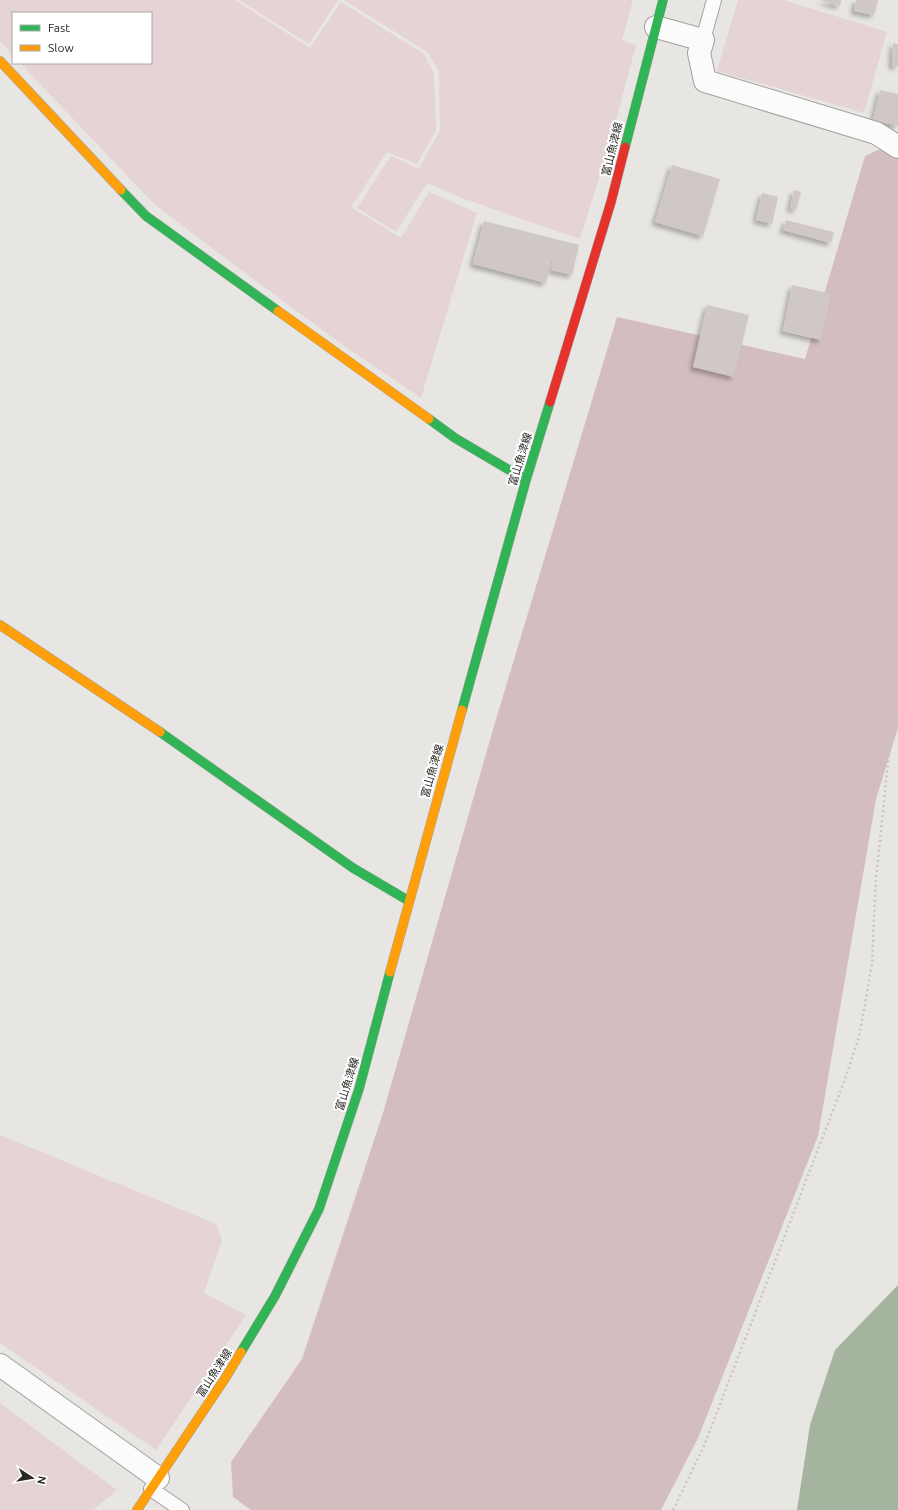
<svg xmlns="http://www.w3.org/2000/svg" width="898" height="1510" viewBox="0 0 898 1510" font-family="Ubuntu,'Noto Sans JP',sans-serif">
<defs>
<filter id="shadow"><feDropShadow dx="-3.5" dy="3.5" stdDeviation="2" flood-color="#0004"/></filter>
</defs>
<rect width="100%" height="100%" fill="#e8e6e3"/>
<path fill="#e5d3d5" d="M0,0H235L310,48L341,2L424,54L434,73L436,131L417,164L387,152L351,207L401,238L429,192L477,213L421,398L347,348L229,261L153,203L20,63H151V13H13V56L0,41Z
M239,0H338L309,44Z
M344,0H633L622,40L636,45L611,139L580,239L467,200L427,183L396,232L357,208L391,156L419,169L440,130L439,71L427,52Z
M738,0H784L887,32L864,113L717,71Z
M0,1135L216,1224L222,1240L204,1293L246,1315L156,1450L0,1343Z
M0,1403L117,1490L93,1510H0Z"/>
<path fill="#d4bdbf" d="M898,141V728L876,799L818,1136L698,1438L661,1510H251L233,1497L231,1462L302,1359L383,1113L494,726L617,317L805,359L865,156Z"/>
<path fill="#a5b49f" d="M898,1285V1510H797L810,1425L835,1350Z"/>
<path fill="#d0c8c4" filter="url(#shadow)" d="M820,0H841L840,6Z
M856,0H878L874,15L854,11Z
M893,43L898,44V66H892Z
M880,90L898,94V126L873,120Z
M672,165L720,179L703,236L655,222Z
M794,190L801,192L796,210L790,208Z
M762,193L778,197L772,224L756,220Z
M786,220L834,232L831,243L783,230Z
M484,221L579,245L572,275L551,270L555,247L546,283L473,264Z
M792,285L831,294L821,340L783,331Z
M707,305L749,315L734,377L693,367Z"/>
<g fill="none" stroke-linecap="round" stroke-linejoin="round">
<defs>
<path id="lane" d="M703,40L714,0
M151,1489L182,1510"/>
<path id="street" d="M656,27L703,40L699,53L705,81L876,133L898,147
M0,1365L158,1478"/>
<path id="fast" d="M625,147L663,0
M121,190L146,216L278,311
M429,419L455,438L526,480
M462,710L526,480L550,402
M160,732L353,868L409,901
M241,1352L275,1296L319,1209L359,1089L390,972"/>
<path id="slow" d="M0,61L121,190
M278,311L429,419
M0,625L160,732
M390,972L462,710
M137,1510L226,1377L241,1352"/>
<path id="jam" d="M550,402L611,202L625,147"/>
</defs>
<use href="#lane" stroke="#a3a19e" stroke-width="16"/>
<use href="#street" stroke="#a3a19e" stroke-width="24"/>
<use href="#fast" stroke="#a3a19e" stroke-width="10"/>
<use href="#slow" stroke="#a3a19e" stroke-width="10"/>
<use href="#jam" stroke="#a3a19e" stroke-width="10"/>
<path stroke="#c7c6c5" stroke-width="2.5" stroke-dasharray="2 3" stroke-linecap="butt" d="M673,1510L704,1446L845,1079L859,1037L866,998L872,963L876,878L890,744L898,717"/>
<use href="#lane" stroke="#fcfbfb" stroke-width="14"/>
<use href="#street" stroke="#fcfbfb" stroke-width="22"/>
<use href="#fast" stroke="#30b455" stroke-width="9"/>
<use href="#slow" stroke="#ff9f0a" stroke-width="9"/>
<use href="#jam" stroke="#e5322d" stroke-width="9"/>
</g>
<g text-anchor="middle" stroke-width="4" stroke-linejoin="round" paint-order="stroke">
<g font-size="11" fill="#282724" stroke="#fff">
<text transform="translate(612 149) rotate(-76)" y="4">富山魚津線</text>
<text transform="translate(520 459) rotate(-73)" y="4">富山魚津線</text>
<text transform="translate(432 771) rotate(-74)" y="4">富山魚津線</text>
<text transform="translate(347 1084) rotate(-73)" y="4">富山魚津線</text>
<text transform="translate(214 1373) rotate(-57)" y="4">富山魚津線</text>
</g>
</g>
<rect x="12" y="12" width="140" height="52" fill="#ffffff" stroke="#a9a9a7"/>
<rect x="20" y="25" width="20" height="6" fill="#30b455" stroke="#a9a9a7"/>
<text x="48" y="32" font-size="12" fill="#282724">Fast</text>
<rect x="20" y="45" width="20" height="6" fill="#ff9f0a" stroke="#a9a9a7"/>
<text x="48" y="52" font-size="12" fill="#282724">Slow</text>
<g transform="translate(32 1478) rotate(102)" stroke="#ffffff" stroke-width="3" paint-order="stroke">
<path d="M0-3L7 15L0 10L-7 15Z" fill="#282724"/>
<text y="-6" font-size="11" font-weight="bold" text-anchor="middle" fill="#282724">N</text>
</g>
</svg>
